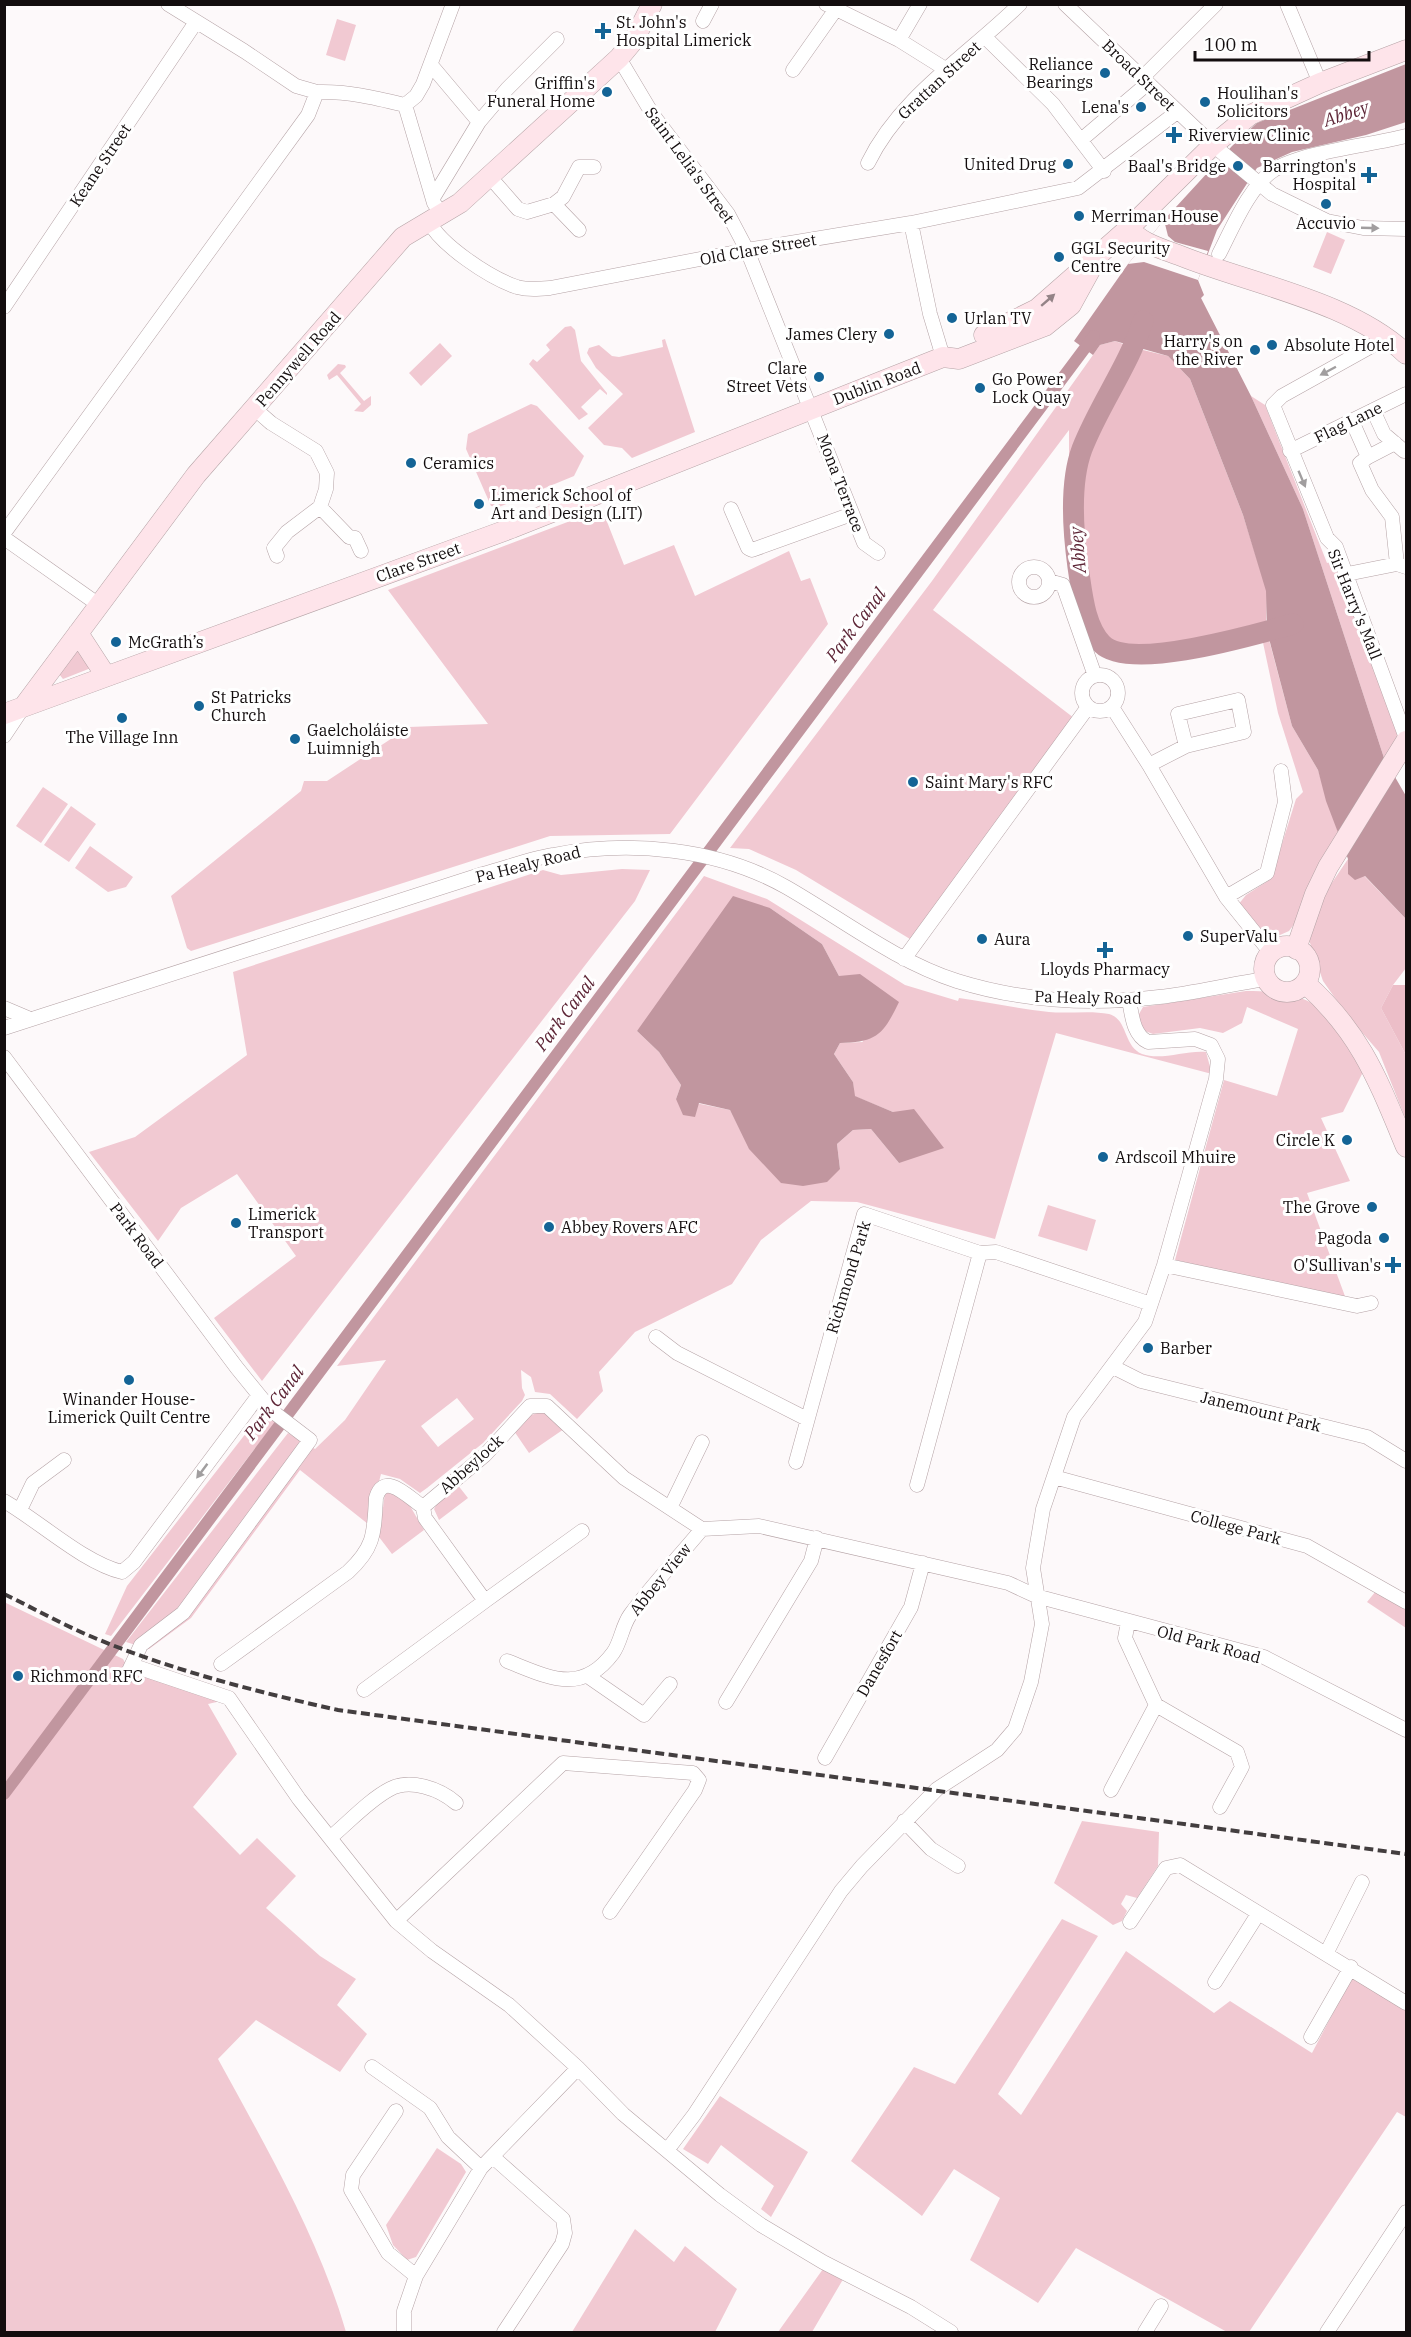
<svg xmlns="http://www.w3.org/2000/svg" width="1411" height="2337" viewBox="0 0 1411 2337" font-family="'IBM Plex Serif',serif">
<rect width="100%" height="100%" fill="#fdf9fa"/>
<path fill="#f1c9d2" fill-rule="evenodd" d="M337,19L356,25L345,61L326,55Z
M1327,232L1345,240L1331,274L1313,267Z
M571,326L575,330L581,361L607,393V395L600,389L581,407L588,414L579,420L529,364L533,359L537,362L550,350L546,345L565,327Z
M665,339L695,432L632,458L622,448L604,445L588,428L623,394L596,368L587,353L589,348L599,345L612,356L619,357L663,347L662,340Z
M1115,341L1126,345L1069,469V430L933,610L1074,718L910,939L796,870L749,849L730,848L932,581L1093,355L1100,345Z
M440,343L452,356L421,386L409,373Z
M338,364L345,365L346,367L340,373L364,401L371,396V405L363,412L354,411L361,404L337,375L329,380L327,375Z
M1251,396L1265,405L1327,563L1334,561L1399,734L1384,758L1303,509Z
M531,404L537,406L584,456L574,476L499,507L491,506L466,449L468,434Z
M602,509L624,565L674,545L695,596L789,551L801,581L810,578L828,624L670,834L550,836L191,951L187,948L171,896L301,791L304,781H327L409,727L488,724L388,590Z
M1268,636L1292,726L1318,770L1338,832L1327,850L1295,923L1289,931L1271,939L1262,934L1238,905L1246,895L1271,879L1296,799L1303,792L1278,713L1262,638Z
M78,648L91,668L63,679L59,674Z
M43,787L68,804L41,843L16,826Z
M71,806L96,824L69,862L44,845Z
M90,846L133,877L126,887L108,892L75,868Z
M1348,859L1406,919V968L1393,985L1381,1008L1406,1055V1120L1379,1052L1347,1015L1323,981L1308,937L1323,896Z
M622,869L650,870L635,901L262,1381L214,1318L296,1256L237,1174L181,1208L158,1241L89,1152L135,1137L247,1055L233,972L543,870L561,875Z
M704,876L767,899L905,985L958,1001L959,998C989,1002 1019,1009 1049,1012C1068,1014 1090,1010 1109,1014C1128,1019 1123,1046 1142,1054C1161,1061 1186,1050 1206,1052L1212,1074L1056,1033L995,1239L857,1202L811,1201L761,1240L732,1284L635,1332L599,1372L603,1391L577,1419L550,1394L535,1392L531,1377L521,1370L522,1388L525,1395L522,1401L483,1443L427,1488L420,1493L400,1479L381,1474L368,1524L300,1470L191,1618L149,1649L126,1642L288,1433L315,1449L345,1420L386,1360L337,1366ZM770,908L822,944L839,976L863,1042L840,1043L834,1054L853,1082L854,1096L893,1112L899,1163L871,1129L853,1130L837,1144L840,1169L750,1149L730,1110L676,1099L681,1085L659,1052L637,1031ZM457,1398L474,1419L438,1447L421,1426Z
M1246,991C1316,991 1335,1010 1363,1072L1343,1112L1321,1118L1350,1181L1307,1193L1346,1299L1175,1260L1224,1080L1277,1096L1298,1029L1247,1007L1242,1023L1223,1033L1200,1028L1153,1034L1140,1029L1139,1014L1143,1007Z
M1048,1205L1096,1220L1087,1251L1038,1236Z
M264,1410L276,1421L111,1636L105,1634L127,1586Z
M544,1411L564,1429L529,1453L514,1431L531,1415Z
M457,1484L468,1498L439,1520L434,1509L439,1500Z
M389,1489L406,1499L424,1530L392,1554L379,1537L385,1493Z
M1376,1591L1406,1609V1628L1367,1602Z
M4,1602L123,1659L128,1668L221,1701L208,1704L237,1754L193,1807L240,1855L257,1838L296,1876L266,1908L320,1956L356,1979L337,2005L367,2034L340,2072L256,2020L218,2059C266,2147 318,2236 346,2332H5Z
M1082,1821L1159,1832L1158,1866L1137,1898L1126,1895L1121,1904L1127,1911L1122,1921L1113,1925L1054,1883Z
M1062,1919L1098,1936L998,2094L1021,2115L1126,1951L1214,2013L1230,2001L1312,2053L1353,1975L1406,2007V2117L1397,2112L1249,2332H1227L1076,2248L1038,2303L970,2260L1000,2198L954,2169L922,2216L851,2161L914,2067L955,2084Z
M720,2096L808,2152L771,2217L761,2209L774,2186L721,2145L708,2164L683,2149Z
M437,2148L461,2164L466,2172L416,2257L407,2260L393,2245L386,2225Z
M635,2229L674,2262L685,2246L737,2289L715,2332H572Z
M823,2269L845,2276L812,2332H778Z"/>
<path fill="#ecbec8" d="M1143,350L1168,356L1190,379L1243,515L1267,591L1266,627L1146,652L1108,644L1095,623L1087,587L1081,552L1080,511L1089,443Z
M1393,985H1406V1055L1381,1008Z"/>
<path fill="#c1969f" d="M1406,64V122L1366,135L1292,152L1257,168L1217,230L1198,280L1204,295L1201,298L1251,396L1303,509L1384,758L1406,796V919L1365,876L1355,880L1348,874V859L1326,801L1318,770L1292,726L1267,631L1266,591L1243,515L1190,379L1168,356L1115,341L1100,345L1093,355L1074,341L1128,264L1164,220L1232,146L1257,123Z
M733,896L770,908L822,944L839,976L860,974L899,1002C883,1035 877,1042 840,1043L834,1054L853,1082L855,1096L893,1112L914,1109L944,1148L899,1163L871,1129L853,1130L837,1144L840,1169L827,1182L803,1186L781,1183L749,1149L730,1110L699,1103L695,1117L683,1115L676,1099L681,1085L659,1052L637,1031Z"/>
<path fill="#fdf9fa" d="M1164,220L1168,236L1175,242L1208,251L1198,280L1144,262L1128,264Z"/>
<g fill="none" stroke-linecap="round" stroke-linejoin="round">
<path stroke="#c1969f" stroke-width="12" d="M4,1794L1094,336"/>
<path stroke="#c1969f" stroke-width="21" d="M1143,321C1128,367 1099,405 1082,449C1069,484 1073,531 1078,567C1082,592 1084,625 1102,644C1130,672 1256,634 1293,624"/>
<defs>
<path id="street" d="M168,4L244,51L296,86L317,92
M826,4L899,40L947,70
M1065,4L1213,145L1272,194L1327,221L1363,228L1406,229
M1287,4L1320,83
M703,21L712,4
M986,38L1053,104L1104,171
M899,40L920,4
M619,58L653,115L728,214L747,250L864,543L878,553
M431,65L479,122
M793,70L836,9
M1141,79L1216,4
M405,105L416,96L423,84L453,4
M1081,140L1147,84
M868,163C900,97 968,55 1020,4
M490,177L518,209L527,212L554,204L563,197L579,167H594
M433,198L479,122L507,89L557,39
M554,204L579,230
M428,220C440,245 490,278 517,287C528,290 539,289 550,288L747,250L911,223L1078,188L1177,112
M911,223L930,314L943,357
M1219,254C1232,229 1250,185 1274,170C1301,152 1372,145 1406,136
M4,307L196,22
M1379,342L1282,396L1273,405L1327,538L1336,547L1406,738
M255,409L271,423L316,451L327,473L326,489L320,507L287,532L274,548L277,556
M1373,410L1384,434L1404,451L1406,450
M1352,421L1368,457L1360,463L1372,490L1392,517L1397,564
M1290,451L1406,394
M1368,457L1395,443
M320,507L349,537L355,538L361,551
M731,509L748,548L752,550L852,514
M4,533L308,115L317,92C348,91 376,98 405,105L434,203L441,214
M4,538L99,605
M1019 582a15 15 0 1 1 30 0a15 15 0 1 1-30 0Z
M1347,574L1397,564L1406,567
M1049,581L1063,585L1095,676
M1082 693a18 18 0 1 1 36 0a18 18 0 1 1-36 0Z
M1112,707L1149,765L1226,897L1271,953
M4,736L24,706
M1149,765L1186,746L1244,732L1238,700L1178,714L1186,746
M1226,897L1267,873L1285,802L1281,771
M904,959L1088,707
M4,1008L30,1019
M4,1028L483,874C506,868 529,859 553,855C630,840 717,848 786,887C842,919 895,961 957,981C1021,1001 1092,1005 1159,997C1195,993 1230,984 1266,979
M4,1057L237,1368L272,1411L310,1440L183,1613L141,1645L126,1677
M1164,1265L1357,1306L1371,1303
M656,1337L677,1353L807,1419
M1113,1367L1141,1381L1367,1437L1406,1461
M796,1462L864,1214L980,1253
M1054,1477L1307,1546L1406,1602
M917,1485L980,1253L996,1252L1151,1304
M4,1501C39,1521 84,1563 122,1572L134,1562L259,1395
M670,1508L702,1442
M20,1510L33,1483L64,1460
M702,1529L759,1526L1008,1583L1036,1596L1264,1657L1406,1730
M582,1531L485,1601L425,1518L423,1507L485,1455L530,1406H547L624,1478L702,1529
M507,1661C548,1677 581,1696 613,1653C621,1642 622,1626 630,1615C652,1585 678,1558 702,1529
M134,1662L137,1667L229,1698L299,1799L396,1921L432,1951L509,2005L578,2068L623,2114L720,2195L761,2225L823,2262L911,2307L951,2332
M221,1664L348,1572C375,1547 374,1533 376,1498C384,1470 409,1498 423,1507
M589,1677L644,1715L670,1684
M364,1690L485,1601
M726,1702L811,1561L817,1538
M1156,1705L1237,1752L1242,1767L1220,1807
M825,1758L911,1607L923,1563
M1111,1790L1156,1705L1125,1638L1128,1622
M904,1821L931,1849L958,1866
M331,1837C349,1822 369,1800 390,1789C410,1778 440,1789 456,1803
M396,1921L563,1763L693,1773L699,1780L695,1790L610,1912
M1130,1922L1166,1868L1180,1865L1406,2003
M1327,1952L1362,1882
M1215,1982L1258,1914
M1311,2037L1351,1967
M372,2067L430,2108L448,2137L481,2168
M396,2111L353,2175L351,2190L388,2253L416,2276
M668,2149L694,2115L841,1891L862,1866L937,1789L997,1750L1015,1729L1031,1682L1042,1624L1033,1568L1043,1509L1074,1417L1145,1322L1164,1265L1216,1079L1218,1059L1211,1045L1195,1039L1148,1042C1133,1035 1132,1015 1129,1000
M493,2157L563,2219L565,2233L562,2244L504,2332
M404,2332V2311L416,2276L481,2168L578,2068
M1145,2332L1161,2306
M1327,2332L1406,2212"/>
<path id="secondary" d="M1129,228C1141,244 1163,249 1181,256C1251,284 1352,302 1406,354
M984,335L1037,309L1129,228L1213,145L1250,115L1320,83L1406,50
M78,633L106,676
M24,706L196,475L403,237L460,203L619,58L634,40L652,4
M4,714L512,528L943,357L959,359L1045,326L1071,305L1099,254
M1264 969a23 23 0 1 1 46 0a23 23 0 1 1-46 0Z
M1296,949L1315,894L1328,867L1406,741
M1305,983C1361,1033 1378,1080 1406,1147"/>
</defs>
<use href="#street" stroke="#b5a3a6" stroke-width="15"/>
<use href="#secondary" stroke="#b5a3a6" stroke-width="21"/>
<use href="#street" stroke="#fff" stroke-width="14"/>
<use href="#secondary" stroke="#fee4ea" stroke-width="20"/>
<path stroke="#433e3f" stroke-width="4" stroke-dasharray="9 4.5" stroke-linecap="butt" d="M4,1594C31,1607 56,1621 83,1633C163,1668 253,1691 338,1710L1406,1854"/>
</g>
<defs><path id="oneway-solid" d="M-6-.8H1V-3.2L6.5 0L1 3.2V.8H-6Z" transform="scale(1.5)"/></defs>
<g fill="#a19e9f">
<use href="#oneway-solid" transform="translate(1370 228) rotate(2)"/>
<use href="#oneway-solid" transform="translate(1328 371) rotate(152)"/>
<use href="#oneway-solid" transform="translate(1302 479) rotate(67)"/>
<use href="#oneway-solid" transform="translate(202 1471) rotate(127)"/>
</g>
<use fill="#948387" href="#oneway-solid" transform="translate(1048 300) rotate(-41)"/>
<g fill="#146496" stroke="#fff" stroke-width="2">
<path d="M600 22h6v6h6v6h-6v6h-6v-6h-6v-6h6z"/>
<circle cx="1105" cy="73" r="6"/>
<circle cx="607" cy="92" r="6"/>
<circle cx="1205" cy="102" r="6"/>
<circle cx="1141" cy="107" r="6"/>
<path d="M1171 126h6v6h6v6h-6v6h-6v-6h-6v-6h6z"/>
<circle cx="1068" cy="164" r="6"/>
<circle cx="1238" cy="166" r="6"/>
<path d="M1366 166h6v6h6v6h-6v6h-6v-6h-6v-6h6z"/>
<circle cx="1326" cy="204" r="6"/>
<circle cx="1079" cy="216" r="6"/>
<circle cx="1059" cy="257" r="6"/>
<circle cx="952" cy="318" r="6"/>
<circle cx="889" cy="334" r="6"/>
<circle cx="1272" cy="345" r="6"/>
<circle cx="1255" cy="350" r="6"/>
<circle cx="819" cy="377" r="6"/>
<circle cx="980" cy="388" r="6"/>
<circle cx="411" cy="463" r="6"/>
<circle cx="479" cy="504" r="6"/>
<circle cx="116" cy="642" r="6"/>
<circle cx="199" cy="706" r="6"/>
<circle cx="122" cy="718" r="6"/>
<circle cx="295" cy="739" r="6"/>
<circle cx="913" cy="782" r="6"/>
<circle cx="1188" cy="936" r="6"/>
<circle cx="982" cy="939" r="6"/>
<path d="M1102 941h6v6h6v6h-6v6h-6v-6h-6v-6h6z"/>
<circle cx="1347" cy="1140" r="6"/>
<circle cx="1103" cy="1157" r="6"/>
<circle cx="1372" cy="1207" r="6"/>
<circle cx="236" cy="1223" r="6"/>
<circle cx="549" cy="1227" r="6"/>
<circle cx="1384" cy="1238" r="6"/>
<path d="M1390 1256h6v6h6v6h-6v6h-6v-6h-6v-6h6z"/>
<circle cx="1148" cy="1348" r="6"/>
<circle cx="129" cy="1380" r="6"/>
<circle cx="18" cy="1676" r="6"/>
</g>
<g text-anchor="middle" stroke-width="6" stroke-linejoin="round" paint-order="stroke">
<g font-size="16" fill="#130d0e" stroke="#fff" text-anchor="start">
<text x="616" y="28">St. John's<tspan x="616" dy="18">Hospital Limerick</tspan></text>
<text x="1093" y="70" text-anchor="end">Reliance<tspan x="1093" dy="18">Bearings</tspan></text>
<text x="595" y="89" text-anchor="end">Griffin's<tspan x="595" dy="18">Funeral Home</tspan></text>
<text x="1217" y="99">Houlihan's<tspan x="1217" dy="18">Solicitors</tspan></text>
<text x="1129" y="113" text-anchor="end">Lena's</text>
<text x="1188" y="141">Riverview Clinic</text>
<text x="1056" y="170" text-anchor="end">United Drug</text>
<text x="1226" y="172" text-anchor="end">Baal's Bridge</text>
<text x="1356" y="172" text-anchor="end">Barrington's<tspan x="1356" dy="18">Hospital</tspan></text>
<text x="1091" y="222">Merriman House</text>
<text x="1326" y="229" text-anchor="middle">Accuvio</text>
<text x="1071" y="254">GGL Security<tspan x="1071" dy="18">Centre</tspan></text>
<text x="964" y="324">Urlan TV</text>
<text x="877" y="340" text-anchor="end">James Clery</text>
<text x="1243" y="347" text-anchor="end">Harry's on<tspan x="1243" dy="18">the River</tspan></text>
<text x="1284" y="351">Absolute Hotel</text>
<text x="807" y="374" text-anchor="end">Clare<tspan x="807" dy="18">Street Vets</tspan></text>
<text x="992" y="385">Go Power<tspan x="992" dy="18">Lock Quay</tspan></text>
<text x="423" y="469">Ceramics</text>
<text x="491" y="501">Limerick School of<tspan x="491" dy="18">Art and Design (LIT)</tspan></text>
<text x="128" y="648">McGrath’s</text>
<text x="211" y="703">St Patricks<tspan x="211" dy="18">Church</tspan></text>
<text x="307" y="736">Gaelcholáiste<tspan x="307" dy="18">Luimnigh</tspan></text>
<text x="122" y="743" text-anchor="middle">The Village Inn</text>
<text x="925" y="788">Saint Mary's RFC</text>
<text x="1200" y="942">SuperValu</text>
<text x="994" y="945">Aura</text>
<text x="1105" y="975" text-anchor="middle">Lloyds Pharmacy</text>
<text x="1335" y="1146" text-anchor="end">Circle K</text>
<text x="1115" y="1163">Ardscoil Mhuire</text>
<text x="1360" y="1213" text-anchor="end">The Grove</text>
<text x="248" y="1220">Limerick<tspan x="248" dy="18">Transport</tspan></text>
<text x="561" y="1233">Abbey Rovers AFC</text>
<text x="1372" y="1244" text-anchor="end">Pagoda</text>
<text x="1381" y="1271" text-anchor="end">O'Sullivan's</text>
<text x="1160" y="1354">Barber</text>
<text x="129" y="1405" text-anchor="middle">Winander House-<tspan x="129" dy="18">Limerick Quilt Centre</tspan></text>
<text x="30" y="1682">Richmond RFC</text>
</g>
<g font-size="16" fill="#130d0e" stroke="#fff">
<text transform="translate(1139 75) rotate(44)" y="6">Broad Street</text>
<text transform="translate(939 80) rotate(-43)" y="6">Grattan Street</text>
<text transform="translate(100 165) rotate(-56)" y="6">Keane Street</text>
<text transform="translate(690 165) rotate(54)" y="6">Saint Lelia's Street</text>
<text transform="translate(758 249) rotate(-10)" y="6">Old Clare Street</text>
<text transform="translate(298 359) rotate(-49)" y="6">Pennywell Road</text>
<text transform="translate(877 383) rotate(-21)" y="6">Dublin Road</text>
<text transform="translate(1348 422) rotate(-26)" y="6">Flag Lane</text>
<text transform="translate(841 483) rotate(69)" y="6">Mona Terrace</text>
<text transform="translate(418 562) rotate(-20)" y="6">Clare Street</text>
<text transform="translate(1355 604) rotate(68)" y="6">Sir Harry's Mall</text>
<text transform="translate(528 864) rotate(-14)" y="6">Pa Healy Road</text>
<text transform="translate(1088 997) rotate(1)" y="6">Pa Healy Road</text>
<text transform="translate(137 1235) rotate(53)" y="6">Park Road</text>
<text transform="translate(848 1277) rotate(-73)" y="6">Richmond Park</text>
<text transform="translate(1261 1411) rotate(14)" y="6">Janemount Park</text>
<text transform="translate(471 1464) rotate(-42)" y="6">Abbeylock</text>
<text transform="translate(1236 1527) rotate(15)" y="6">College Park</text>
<text transform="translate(660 1579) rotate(-51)" y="6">Abbey View</text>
<text transform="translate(1209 1644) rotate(15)" y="6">Old Park Road</text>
<text transform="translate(879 1663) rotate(-60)" y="6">Danesfort</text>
</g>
<g font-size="18" font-style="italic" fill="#5d2536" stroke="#fff">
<text transform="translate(1346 114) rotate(-18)" y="6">Abbey</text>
<text transform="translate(1078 550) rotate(-95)" y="6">Abbey</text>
<text transform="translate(856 625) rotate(-53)" y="6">Park Canal</text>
<text transform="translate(565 1014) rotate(-53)" y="6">Park Canal</text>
<text transform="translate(274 1403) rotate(-53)" y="6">Park Canal</text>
</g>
</g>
<rect width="1411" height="2337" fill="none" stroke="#130d0e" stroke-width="12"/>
<path d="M1195 51v9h174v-9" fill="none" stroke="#130d0e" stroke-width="3"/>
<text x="1204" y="51" font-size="18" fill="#130d0e" stroke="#ffffff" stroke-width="4.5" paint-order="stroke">100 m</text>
</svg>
